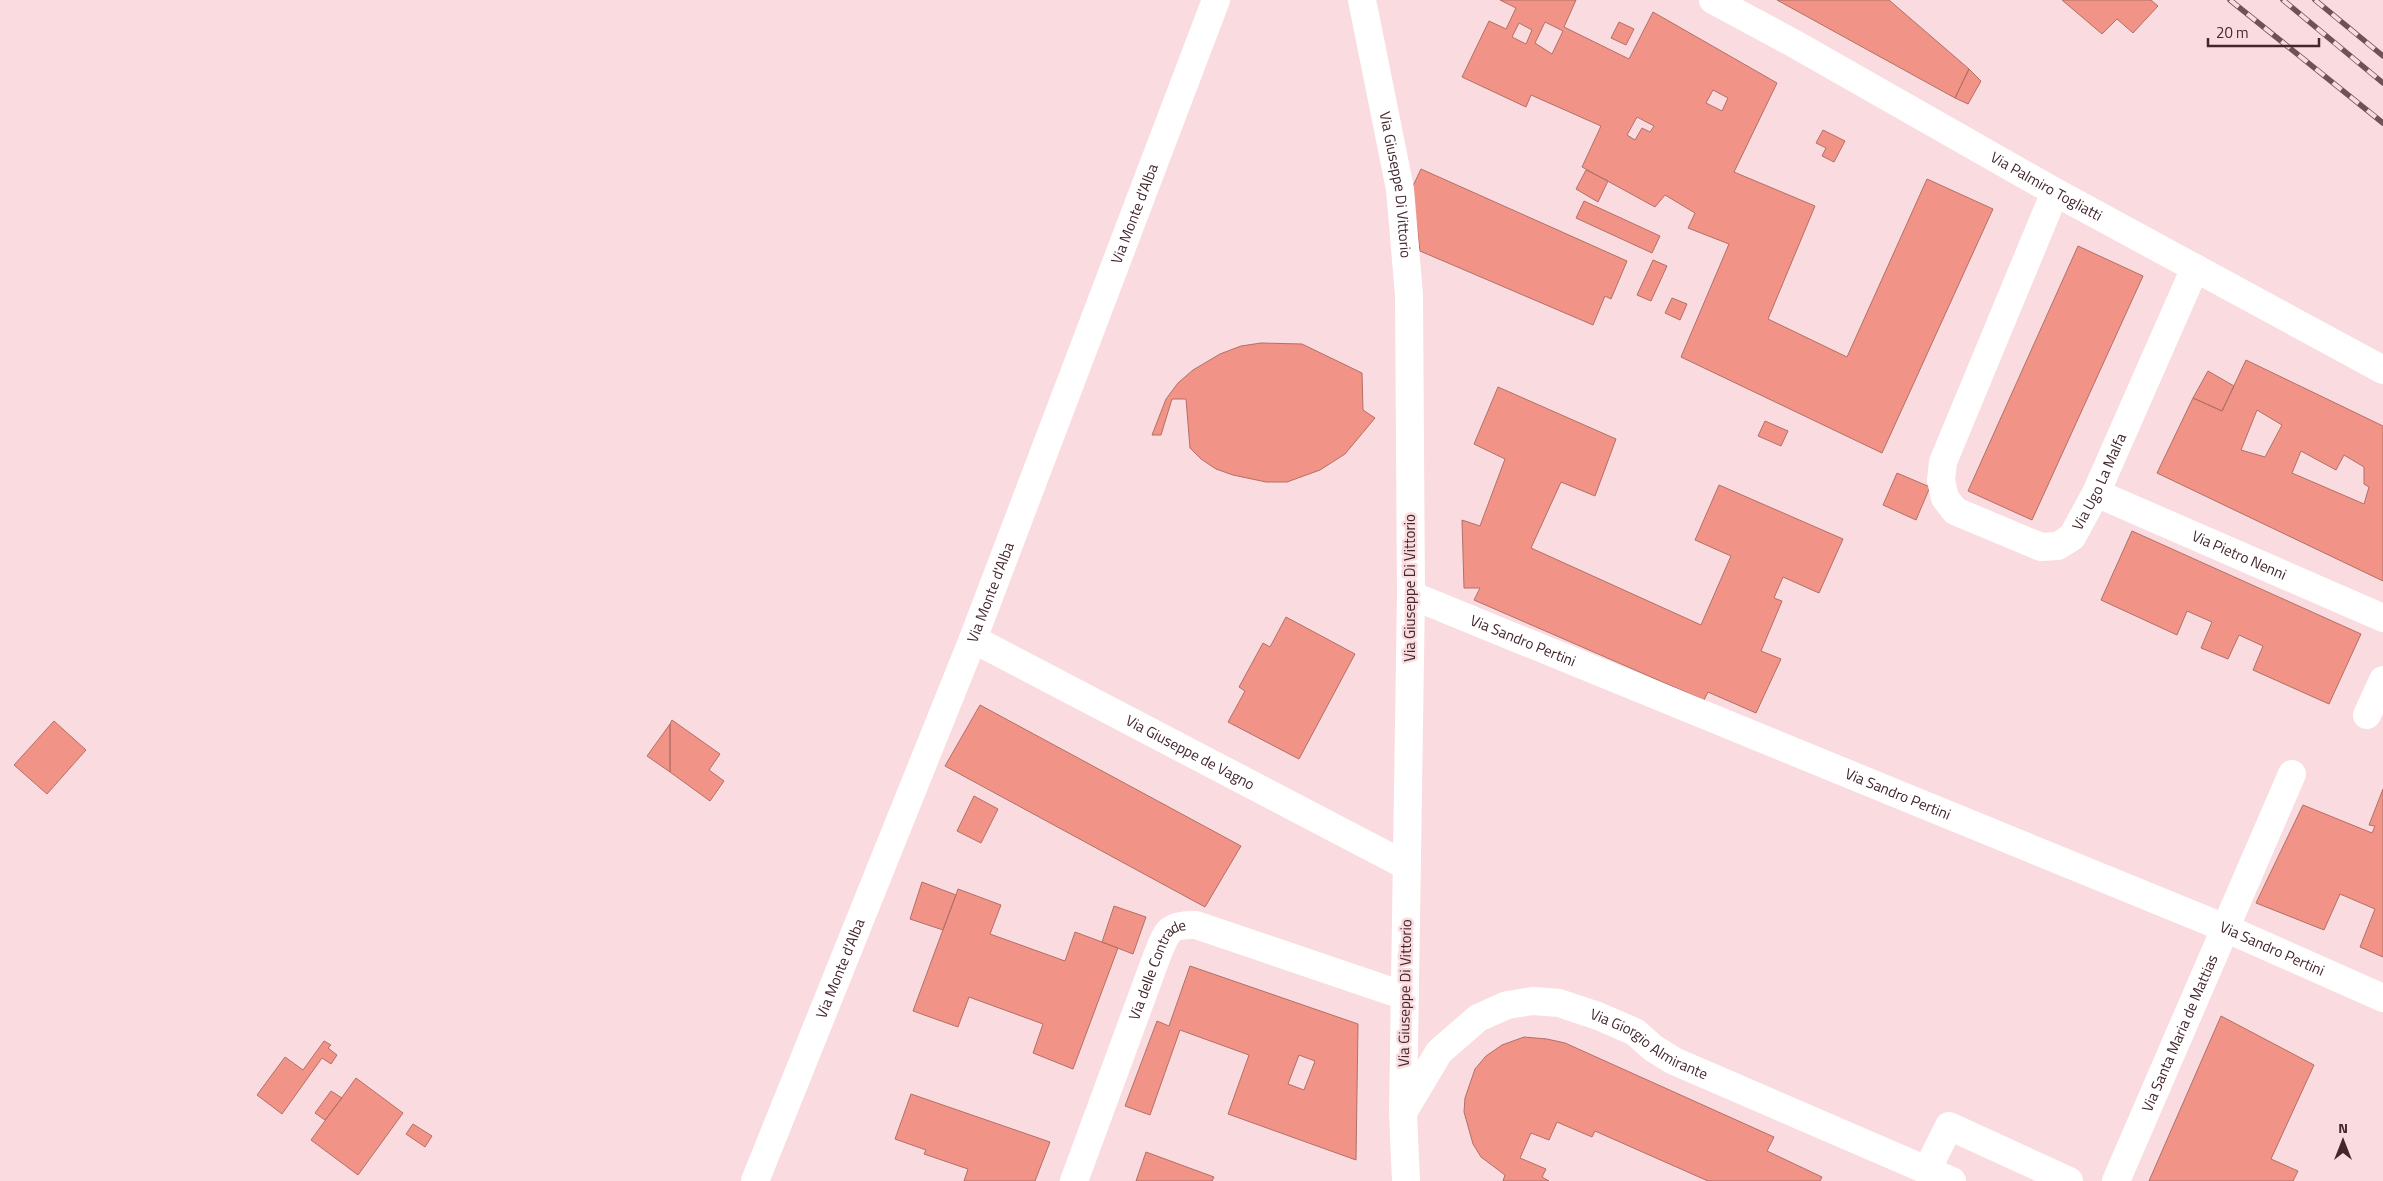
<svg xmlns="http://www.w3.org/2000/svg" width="2383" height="1181" viewBox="0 0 2383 1181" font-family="'Titillium Web',sans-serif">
<rect width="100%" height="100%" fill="#fadbdf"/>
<path fill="#f19386" stroke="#b27067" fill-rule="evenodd" d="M1500,0H1576L1564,27L1629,59L1653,12L1777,83L1734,172L1815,206L1768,319L1847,357L1927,179L1993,209L1882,453L1681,357L1729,244L1688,228L1695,213L1665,195L1655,207L1582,167L1601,126L1531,95L1526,107L1462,77L1489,21L1506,29L1516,8ZM1545,22L1563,31L1552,54L1535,43ZM1519,23L1532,30L1526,44L1512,37ZM1713,90L1728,98L1722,111L1706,103ZM1637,117L1654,126L1650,132L1642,128L1635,140L1627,135Z
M1777,0H1889L1969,69L1955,98Z
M2062,0H2151L2158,6L2133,33L2117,19L2102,34Z
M1619,22L1634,29L1626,45L1611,38Z
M1969,69L1981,81L1968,104L1955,98Z
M1823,130L1845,141L1834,162L1822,156L1826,148L1816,143Z
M1421,169L1627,261L1611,299L1605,296L1593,325L1420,251L1412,188Z
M1586,170L1608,181L1598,202L1576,189Z
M1584,201L1660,236L1652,253L1576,218Z
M2078,246L2143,276L2032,520L1968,491Z
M1653,260L1667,266L1651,301L1637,295Z
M1672,298L1687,304L1680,320L1665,313Z
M1261,343L1302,344L1362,373L1363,410L1375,418L1345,454L1320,470L1287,482H1266L1233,475L1216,469L1201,459L1190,448L1186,399H1172L1161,435H1152L1166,399L1178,383L1193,370L1220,354L1241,346Z
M2246,360L2383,426V581L2157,473L2193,398L2222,411ZM2257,410L2282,425L2265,457L2241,450ZM2301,451L2336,470L2344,455L2364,467V484L2369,487L2364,504L2292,473Z
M2208,371L2234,386L2222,411L2193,398Z
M1498,387L1616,439L1595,496L1561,482L1531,548L1701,625L1731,556L1695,540L1719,485L1843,539L1819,593L1783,577L1774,598L1782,601L1761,651L1781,659L1756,713L1708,692L1704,700L1474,600L1480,588H1464L1462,520L1480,526L1505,459L1474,444Z
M1765,421L1788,431L1781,446L1758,436Z
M1897,473L1930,487L1916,520L1883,505Z
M2132,531L2361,634L2329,704L2253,670L2263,646L2239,635L2228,659L2201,648L2212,622L2187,611L2177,635L2101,600Z
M1286,617L1355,654L1299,759L1228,722L1245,691L1239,687L1263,643L1270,647Z
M980,705L1241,846L1205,907L945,766Z
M672,720L720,754L709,770L724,781L710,801L670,772V724Z
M54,721L86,750L47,794L14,765Z
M670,724V772L647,756Z
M2383,789V957L2360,947L2375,909L2340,894L2324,930L2256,903L2303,805L2372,833L2375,826L2369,825Z
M974,796L998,809L981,843L957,831Z
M922,882L956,895L943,930L910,919Z
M958,889L1001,905L990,934L1065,961L1075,932L1118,948L1073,1069L1033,1053L1043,1024L969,997L958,1027L913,1011Z
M1114,906L1146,917L1133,954L1102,942Z
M1190,966L1358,1024L1356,1160L1228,1114L1249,1055L1180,1030L1150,1115L1125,1106L1157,1021L1169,1026ZM1299,1055L1315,1061L1304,1090L1288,1084Z
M2221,1016L2314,1065L2271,1159L2298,1171L2293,1181H2149Z
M1524,1037L1547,1039L1565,1043L1774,1137L1767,1151L1822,1177L1820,1181H1708L1595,1131L1592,1137L1557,1122L1549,1140L1531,1133L1520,1158L1546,1169L1542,1177L1549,1181H1503L1505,1175L1481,1157L1473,1144L1464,1112L1465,1098L1475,1069L1486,1056L1502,1045Z
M324,1041L331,1045L328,1048L337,1055L331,1064L322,1058L282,1114L257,1095L285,1057L303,1070Z
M356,1078L403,1113L358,1175L311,1140Z
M331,1091L342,1098L325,1120L315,1113Z
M911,1094L1050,1142L1035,1181H964L968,1169L924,1154L926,1150L895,1139Z
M413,1124L432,1136L425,1147L406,1134Z
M1146,1152L1214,1177L1212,1181H1136Z"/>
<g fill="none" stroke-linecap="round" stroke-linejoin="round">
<g stroke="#fff" stroke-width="28">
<path id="s1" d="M1362,0L1400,189L1409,295L1411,595L1403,1113L1406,1181"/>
<path id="s2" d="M1713,0L1793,43L2055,192L2383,370"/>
<path id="s3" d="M2055,192L1943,462L1941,480L1945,498L1955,511L2041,547L2058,546L2072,537L2096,493L2195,268"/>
<path id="s4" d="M2096,493L2383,618"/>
<path id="s5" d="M1411,595L2225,928L2383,998"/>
<path id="s6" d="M973,639L1407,866"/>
<path d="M2367,715L2383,680"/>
<path id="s7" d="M1405,1109L1439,1052L1478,1018L1507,1005L1533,1001L1559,1003L1598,1016L1635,1032L1653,1048L1674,1061L1952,1181"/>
<path d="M1927,1170L1949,1126L2069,1181"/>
<path id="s8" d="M755,1181L973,639L1216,0"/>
<path id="s9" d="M1074,1181L1157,956C1167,932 1167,924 1196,925L1405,996"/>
<path id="s10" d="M2116,1181L2292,774"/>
</g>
<defs>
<path id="rail" d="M2230,0L2383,123
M2283,0L2383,83
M2315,0L2383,56"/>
</defs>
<use href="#rail" stroke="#6f5257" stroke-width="5.5"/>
<use href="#rail" stroke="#fadbdf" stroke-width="4" stroke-dasharray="11" stroke-linecap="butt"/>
</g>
<g text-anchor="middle" stroke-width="5" stroke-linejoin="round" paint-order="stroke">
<g font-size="15" fill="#43272c" stroke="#fadbdf">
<text dy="5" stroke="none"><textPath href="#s1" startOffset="188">Via Giuseppe Di Vittorio</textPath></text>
<text dy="5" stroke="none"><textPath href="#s2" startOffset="382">Via Palmiro Togliatti</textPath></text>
<text dy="5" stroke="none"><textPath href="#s8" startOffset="1039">Via Monte d'Alba</textPath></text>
<text dy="5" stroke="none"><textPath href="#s3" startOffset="534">Via Ugo La Malfa</textPath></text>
<text dy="5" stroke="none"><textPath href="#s4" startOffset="156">Via Pietro Nenni</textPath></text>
<text transform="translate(1410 588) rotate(-90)" y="5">Via Giuseppe Di Vittorio</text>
<text dy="5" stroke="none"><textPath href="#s8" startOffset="634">Via Monte d'Alba</textPath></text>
<text dy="5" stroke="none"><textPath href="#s5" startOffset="121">Via Sandro Pertini</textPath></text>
<text dy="5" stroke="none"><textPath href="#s6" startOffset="245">Via Giuseppe de Vagno</textPath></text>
<text dy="5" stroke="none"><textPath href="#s5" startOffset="526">Via Sandro Pertini</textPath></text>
<text dy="5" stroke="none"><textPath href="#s5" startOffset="931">Via Sandro Pertini</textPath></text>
<text dy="5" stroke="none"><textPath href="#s8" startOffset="229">Via Monte d'Alba</textPath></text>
<text dy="5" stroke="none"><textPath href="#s9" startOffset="229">Via delle Contrade</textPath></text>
<text transform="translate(1405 993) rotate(-89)" y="5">Via Giuseppe Di Vittorio</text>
<text dy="5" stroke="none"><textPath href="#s10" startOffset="161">Via Santa Maria de Mattias</textPath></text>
<text dy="5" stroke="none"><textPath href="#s7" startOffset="302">Via Giorgio Almirante</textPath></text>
</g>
</g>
<g transform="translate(2343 1141)" stroke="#fadbdf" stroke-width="4" paint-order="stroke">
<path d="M0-4L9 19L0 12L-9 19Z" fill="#43272c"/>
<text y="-8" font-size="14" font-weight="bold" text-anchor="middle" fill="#43272c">N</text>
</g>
<path d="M2208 38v8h111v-8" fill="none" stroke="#43272c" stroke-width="2.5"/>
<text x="2216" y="38" font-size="15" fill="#43272c" stroke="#fadbdf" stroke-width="4" paint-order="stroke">20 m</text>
</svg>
